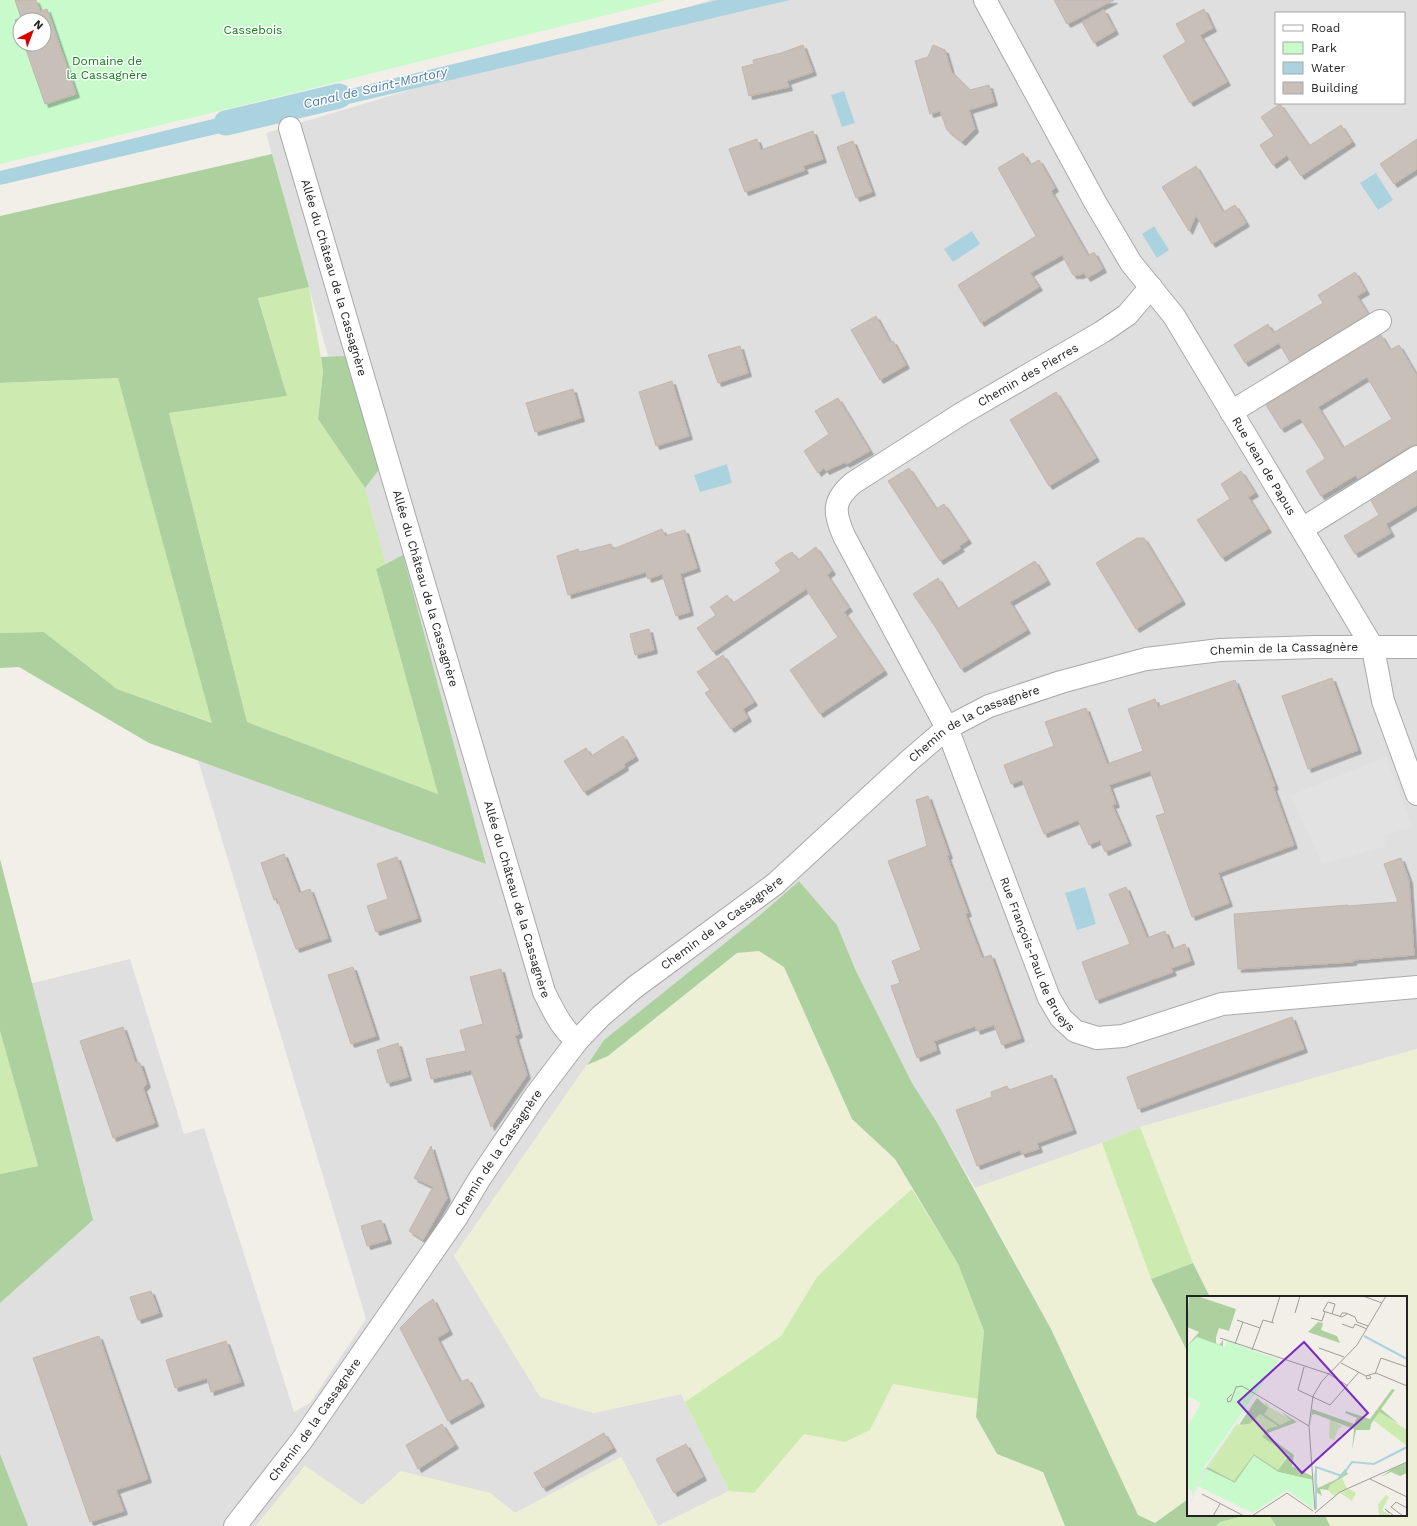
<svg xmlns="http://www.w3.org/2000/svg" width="1417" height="1526" viewBox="0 0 1417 1526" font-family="'Work Sans',sans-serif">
<defs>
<filter id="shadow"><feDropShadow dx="3.5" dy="3.5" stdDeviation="0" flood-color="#0004"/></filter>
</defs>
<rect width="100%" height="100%" fill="#f2efe9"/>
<path fill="#e0dfdf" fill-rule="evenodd" d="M711,0H1417V1049L1140,1127L1102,1143L975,1188L938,1124L912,1083L856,971L837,925L799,881L760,915L604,1040L454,1256L593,1413L681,1394L729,1491L658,1526L621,1457L515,1513L490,1493L362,1505L305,1466L256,1526H0V1198L69,1182L9,989L130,959L184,1134L204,1128L294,1412L310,1403L366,1319L192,740L461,834L266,133ZM1276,13H1404V103H1276Z"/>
<path fill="#eef0d5" d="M759,951L784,967L852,1119L895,1159L912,1189L868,1228L817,1277L781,1336L685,1402L681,1394L593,1413L540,1397L454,1256L587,1065L608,1056L737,953Z
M1417,1049V1526H1330L1325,1515H1406V1297H1210L1193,1263L1140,1127Z
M1102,1143L1151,1279L1188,1353V1499L1155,1523L1138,1515L1051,1329L975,1188Z
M893,1384L978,1399L976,1417L997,1454L1043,1472L1065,1526H659L729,1491L754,1492L804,1434L845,1442L870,1430Z
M621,1457L658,1526H256L305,1466L362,1505L401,1471L490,1493L515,1513Z"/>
<path fill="#cdebb0" d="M309,287L323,370L318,419L365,488L386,564L376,569L438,794L247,722L169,413L287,396L258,297Z
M118,378L213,723L117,689L44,632L0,633V383Z
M0,1031L38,1166L0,1174Z
M1140,1127L1193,1263L1151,1279L1102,1143Z
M912,1189L958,1264L984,1331L978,1399L893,1384L870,1430L845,1442L804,1434L754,1493L729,1491L685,1402L781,1336L817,1277L868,1228Z
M1248,1515H1269L1276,1526H1216L1220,1522Z"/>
<path fill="#add19e" d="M272,154L309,287L258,298L287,396L169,413L247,722L438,794L376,569L403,555L486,864L149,743L19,667L0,668V633L44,632L117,689L212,723L118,378L0,383V216Z
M347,356L384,463L365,488L318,419L323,371L321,357Z
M0,859L93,1220L0,1303V1174L38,1166L0,1031Z
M799,881L837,925L856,971L912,1083L938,1124L1051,1329L1138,1515L1155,1523L1188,1499V1515H1248L1220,1522L1216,1526H1065L1043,1472L997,1454L976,1417L984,1331L958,1264L895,1159L852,1119L784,967L759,951L737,953L608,1056L587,1065L604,1040L760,915Z
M1193,1263L1210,1297H1188V1353L1151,1279Z
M0,1454L28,1526H0Z
M1269,1515H1325L1330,1526H1276Z"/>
<path fill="#c8facc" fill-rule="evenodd" d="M0,0H667L281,96L0,164ZM20,20H44V44H20Z"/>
<path fill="#e2e2e2" d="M1386,757L1412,827L1383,835L1386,846L1322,864L1291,795Z"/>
<path fill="#aad3df" d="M718,0H790L310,113L305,100Z
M844,91L855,123L842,127L831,95Z
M258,108L263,123L0,185V171Z
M1376,173L1393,200L1378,210L1360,183Z
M1154,226L1169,250L1157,258L1142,234Z
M972,231L980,244L953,262L944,249Z
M727,464L732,483L700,492L694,475Z
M1085,887L1096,924L1077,930L1065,893Z"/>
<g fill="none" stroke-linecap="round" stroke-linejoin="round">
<path stroke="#aad3df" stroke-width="25" d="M226,123L339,96"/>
</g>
<path fill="#c7bfb8" stroke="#c4b6ab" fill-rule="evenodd" filter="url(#shadow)" d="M15,0H36L40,11L47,9L76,94L45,104L24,44H44V20H20V34L15,20L21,18Z
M1054,0H1114L1067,24Z
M1204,9L1213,28L1200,35L1227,82L1190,103L1163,56L1186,42L1176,24Z
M1104,10L1115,31L1094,43L1082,22Z
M803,45L813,72L787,81L789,87L749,96L742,67L754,64L753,60L781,53Z
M933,45L945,50L951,71L970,90L989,85L994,102L969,110L975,129L962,142L947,130L940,111L930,114L915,61L928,57Z
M1280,104L1309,146L1341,125L1352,142L1301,176L1287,155L1273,165L1260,145L1274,136L1261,117Z
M813,131L823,159L803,166L805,170L745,192L729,149L757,139L761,150Z
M1417,139V169L1394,184L1380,164Z
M853,141L872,192L856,198L837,147Z
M1023,153L1030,165L1039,160L1055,188L1051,191L1088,256L1094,252L1103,269L1087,278L1084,273L1080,275H1073L1062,255L1030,273L1039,287L981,323L958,285L1036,236L998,168Z
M1196,166L1223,212L1235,205L1246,223L1212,244L1196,215L1189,231L1162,187Z
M1355,272L1366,291L1357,296L1368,314L1290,362L1279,343L1245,363L1234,345L1268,324L1273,333L1323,303L1318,295Z
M876,316L890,342L893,341L906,365L880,380L851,330Z
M1381,335L1390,350L1399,345L1417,376V445L1410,446L1358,479L1356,475L1321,496L1306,471L1325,459L1321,451L1300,418L1281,429L1266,405ZM1367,377L1392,419L1343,448L1318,407Z
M740,346L748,373L718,383L708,355Z
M672,381L689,436L656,446L639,392Z
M573,389L581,418L535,432L526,403Z
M1056,392L1096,458L1049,486L1010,420Z
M838,398L870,451L846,464L845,462L826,471L824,468L818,473L804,451L829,434L815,411Z
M909,468L936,509L944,504L968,540L959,546L961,548L940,561L888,481Z
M1241,471L1255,493L1248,497L1268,529L1222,558L1197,520L1230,499L1221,484Z
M1417,472V505L1386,524L1391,533L1355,554L1344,536L1379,515L1371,501Z
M662,529L665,536L685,530L697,568L680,574L690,612L676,616L662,574L648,579L646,572L568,595L557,556L578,549L579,552L611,544L613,549Z
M1137,538H1144L1182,601L1136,629L1096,563Z
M816,547L832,571L827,575L849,608L844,612L884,671L820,714L790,670L838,637L806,589L713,652L697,628L716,615L710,607L727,595L733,603L781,571L775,563L783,557L792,552L798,560Z
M1035,561L1047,581L1010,602L1027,630L961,669L936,628L913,594L938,578L957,609Z
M649,629L654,650L635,655L630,634Z
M723,655L754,702L743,709L748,718L731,729L705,693L710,690L697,672Z
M1332,678L1358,750L1308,769L1282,696Z
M1235,680L1273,781L1275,786L1273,787L1294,845L1218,873L1229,903L1192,917L1156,816L1165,813L1150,771L1109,785L1116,804L1112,805L1128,842L1105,852L1100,840L1089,845L1078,820L1044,834L1022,780L1011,784L1004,765L1054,746L1045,722L1086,708L1107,764L1143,751L1128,709L1155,699L1158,707Z
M623,736L635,757L624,764L625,767L584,792L564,761L586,748L591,756Z
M928,796L949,855L947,856L968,913L965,914L982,958L991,955L1021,1038L1002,1045L994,1025L977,1031L975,1026L934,1041L937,1050L917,1058L891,986L900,983L892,961L921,950L888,861L927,846L916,800Z
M284,854L299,893L310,889L328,938L296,949L277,898L274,900L261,863Z
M397,857L418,918L376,932L367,906L388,899L377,864Z
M1401,858L1409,880L1414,955L1353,960V962L1238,969L1234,914L1348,905V906L1398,902L1384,864Z
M1126,887L1147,938L1165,931L1172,949L1185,944L1191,961L1171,968L1173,972L1096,1000L1082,962L1130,944L1109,894Z
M353,967L376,1036L351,1044L328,975Z
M501,969L519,1034L515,1036L527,1075L491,1127L471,1070L431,1079L426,1059L466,1051L460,1030L483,1024L470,977Z
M1292,1017L1304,1049L1138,1109L1127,1077Z
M123,1027L135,1062L140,1063L147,1084L143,1088L155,1123L113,1138L80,1041Z
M398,1043L408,1077L387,1083L377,1050Z
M1052,1075L1073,1130L1037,1143L1039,1149L1022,1154L1020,1150L977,1166L956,1110L992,1097L991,1092L1007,1086L1009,1090Z
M431,1146L447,1198L423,1240L409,1231L433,1187L414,1178Z
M381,1220L388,1240L367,1246L361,1226Z
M151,1291L159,1313L138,1320L130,1297Z
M433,1299L449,1331L437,1338L460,1382L468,1379L481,1403L448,1421L400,1328L419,1309Z
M99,1336L148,1479L116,1490L124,1511L90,1522L33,1358Z
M226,1341L241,1382L211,1392L207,1378L175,1388L166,1360Z
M442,1424L455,1445L418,1469L406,1445Z
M604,1433L613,1448L543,1488L534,1473Z
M686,1444L703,1477L674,1493L656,1459Z"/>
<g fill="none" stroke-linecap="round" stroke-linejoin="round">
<defs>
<g id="street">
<path id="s1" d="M985,0L1095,202L1131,263L1174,316L1373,648L1383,701L1417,794"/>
<path id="s2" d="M290,128L544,992C553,1010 561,1028 577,1041"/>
<path id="s3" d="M1151,287L1127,315L1102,332L961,414L853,483C832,501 834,512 844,536L947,728L1049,998L1061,1018L1075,1031L1097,1038L1123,1036L1222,1004L1417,987"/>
<path d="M1231,412L1380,321"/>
<path d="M1302,529L1417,457"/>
<path id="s4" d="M235,1526L302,1440L456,1218L480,1178L536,1095L577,1041L601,1016L635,987L775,884L911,759L947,728L989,706L1061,682L1146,659L1220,650L1314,647H1417"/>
</g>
</defs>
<use href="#street" stroke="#a9a9a9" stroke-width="24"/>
<use href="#street" stroke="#fff" stroke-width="22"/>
</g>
<g text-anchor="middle" stroke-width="3" stroke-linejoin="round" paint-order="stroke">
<g font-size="12" fill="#0c8416" stroke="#fff">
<text x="253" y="34">Cassebois</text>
<text x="107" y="65">Domaine de<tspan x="107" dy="14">la Cassagnère</tspan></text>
</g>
<g font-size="12" fill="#222" stroke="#fff">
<text dy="4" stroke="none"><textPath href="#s2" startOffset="156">Allée du Château de la Cassagnère</textPath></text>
<text transform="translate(1028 375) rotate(-30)" y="4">Chemin des Pierres</text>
<text dy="4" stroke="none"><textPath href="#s1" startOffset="544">Rue Jean de Papus</textPath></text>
<text dy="4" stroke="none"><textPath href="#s2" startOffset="480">Allée du Château de la Cassagnère</textPath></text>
<text dy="4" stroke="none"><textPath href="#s4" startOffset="1429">Chemin de la Cassagnère</textPath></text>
<text dy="4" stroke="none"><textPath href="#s4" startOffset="1105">Chemin de la Cassagnère</textPath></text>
<text dy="4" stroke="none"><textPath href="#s2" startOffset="804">Allée du Château de la Cassagnère</textPath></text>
<text dy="4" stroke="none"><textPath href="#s4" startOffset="781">Chemin de la Cassagnère</textPath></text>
<text dy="4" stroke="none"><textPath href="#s3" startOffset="880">Rue François-Paul de Brueys</textPath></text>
<text dy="4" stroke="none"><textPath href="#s4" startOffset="457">Chemin de la Cassagnère</textPath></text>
<text dy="4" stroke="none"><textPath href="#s4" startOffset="133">Chemin de la Cassagnère</textPath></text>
</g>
<g font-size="13" font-style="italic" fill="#4a7aab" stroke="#fff">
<text transform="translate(375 87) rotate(-13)" y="5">Canal de Saint-Martory</text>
</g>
</g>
<g transform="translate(1187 1296)">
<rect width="220" height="220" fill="#f2efe9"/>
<path d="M78,106L84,112L105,124L93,129L76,118ZM192,116L220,134V150L186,124ZM73,118L91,130L80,133L75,141L102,158L91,174L67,158L47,185L21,171L50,128L53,130ZM143,123L155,130L151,133L147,144L142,142ZM155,182L160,193L147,200L141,194L143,189ZM162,193L169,197L165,205L153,197ZM199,199L202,201L195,214L204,220H192L191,208Z" fill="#cdebb0"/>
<path d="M2,0H10L49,13L42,35L32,32L29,41V47L32,49L36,44V64L0,50L12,36L0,31ZM131,26L136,27L134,34L150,40L153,47L121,36ZM205,93L208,94L194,113L212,128L192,116L184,128L183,134H169L165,154L167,133L128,118L125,119L123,131L125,113L167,128L170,122L158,117L159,115L183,123ZM70,102L81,112L77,118L93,129L104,124L93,115L110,126L78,138L107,159L105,170L125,180L126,184L91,176L67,160L48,187L19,173L21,171L47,185L67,158L91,174L102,159L75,141L80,133L91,130L73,118L62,128L52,129ZM219,167L220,177L213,180L204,176L194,181L205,173ZM158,173L161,178L143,189L141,194L133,193L135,200L128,195L127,175L131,192L150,183Z" fill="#add19e"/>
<path d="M10,41L38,51L40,45L92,64L18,170L5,200L4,194L0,192V131L14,107L0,100V50ZM67,160L91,176L126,184V213L100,194L66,217L11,190L19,173L48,187Z" fill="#c8facc"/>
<path d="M69,100L16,177L0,214L16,176Z" fill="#aad3df"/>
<path fill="none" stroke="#aad3df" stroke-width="2" d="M177,40L220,63M129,213V171L155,180L165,166L187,168L220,151"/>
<path fill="none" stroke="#9f9d99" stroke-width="1" d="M176,0L195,7M108,17L113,0M145,18L148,8L141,6L136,15L155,21L160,18M153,21L155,17H159L168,21L170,26L181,30M124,22L135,25L138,16M50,24L73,32M85,26L93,0M155,28L166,32L168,28L180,33M33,42L142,78L161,90M48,48L56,26M132,52L157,61M65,54L76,24L87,27M154,67L179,80L180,83L184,82L182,79L179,80M117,71L111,94L143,109L172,76M188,78L194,62L220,71M182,79L189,77L220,90M45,98L40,103L41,106L44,105L49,91L55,90L122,130M183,183L220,201M15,198L57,220M128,214L122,130L126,100L135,85L170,49L199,0M128,217L153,196L220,166M202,217L198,213L207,220M26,220L33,208M65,220L100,197L126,215M216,220L204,211L209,206L220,212"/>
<path fill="#7b2cbf" fill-opacity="0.15" stroke="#7b2cbf" stroke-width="2" d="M117,46L181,117L115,177L51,106Z"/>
<rect width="220" height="220" fill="none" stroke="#222" stroke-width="2"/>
</g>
<rect x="1275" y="12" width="130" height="92" fill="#ffffff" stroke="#a7a7a7"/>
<rect x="1283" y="25" width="20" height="6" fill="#ffffff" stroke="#a7a7a7"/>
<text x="1311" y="32" font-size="12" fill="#222222">Road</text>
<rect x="1283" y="42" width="20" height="12" fill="#c8facc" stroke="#a7a7a7"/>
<text x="1311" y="52" font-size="12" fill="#222222">Park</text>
<rect x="1283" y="62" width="20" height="12" fill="#aad3df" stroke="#a7a7a7"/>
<text x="1311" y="72" font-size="12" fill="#222222">Water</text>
<rect x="1283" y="82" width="20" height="12" fill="#c7bfb8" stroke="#a7a7a7"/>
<text x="1311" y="92" font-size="12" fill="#222222">Building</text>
<g transform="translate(32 32) rotate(42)"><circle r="19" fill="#ffffff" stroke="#a7a7a7"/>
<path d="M0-3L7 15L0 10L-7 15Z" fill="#d40000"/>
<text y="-6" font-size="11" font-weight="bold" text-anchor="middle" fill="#222222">N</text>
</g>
</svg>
